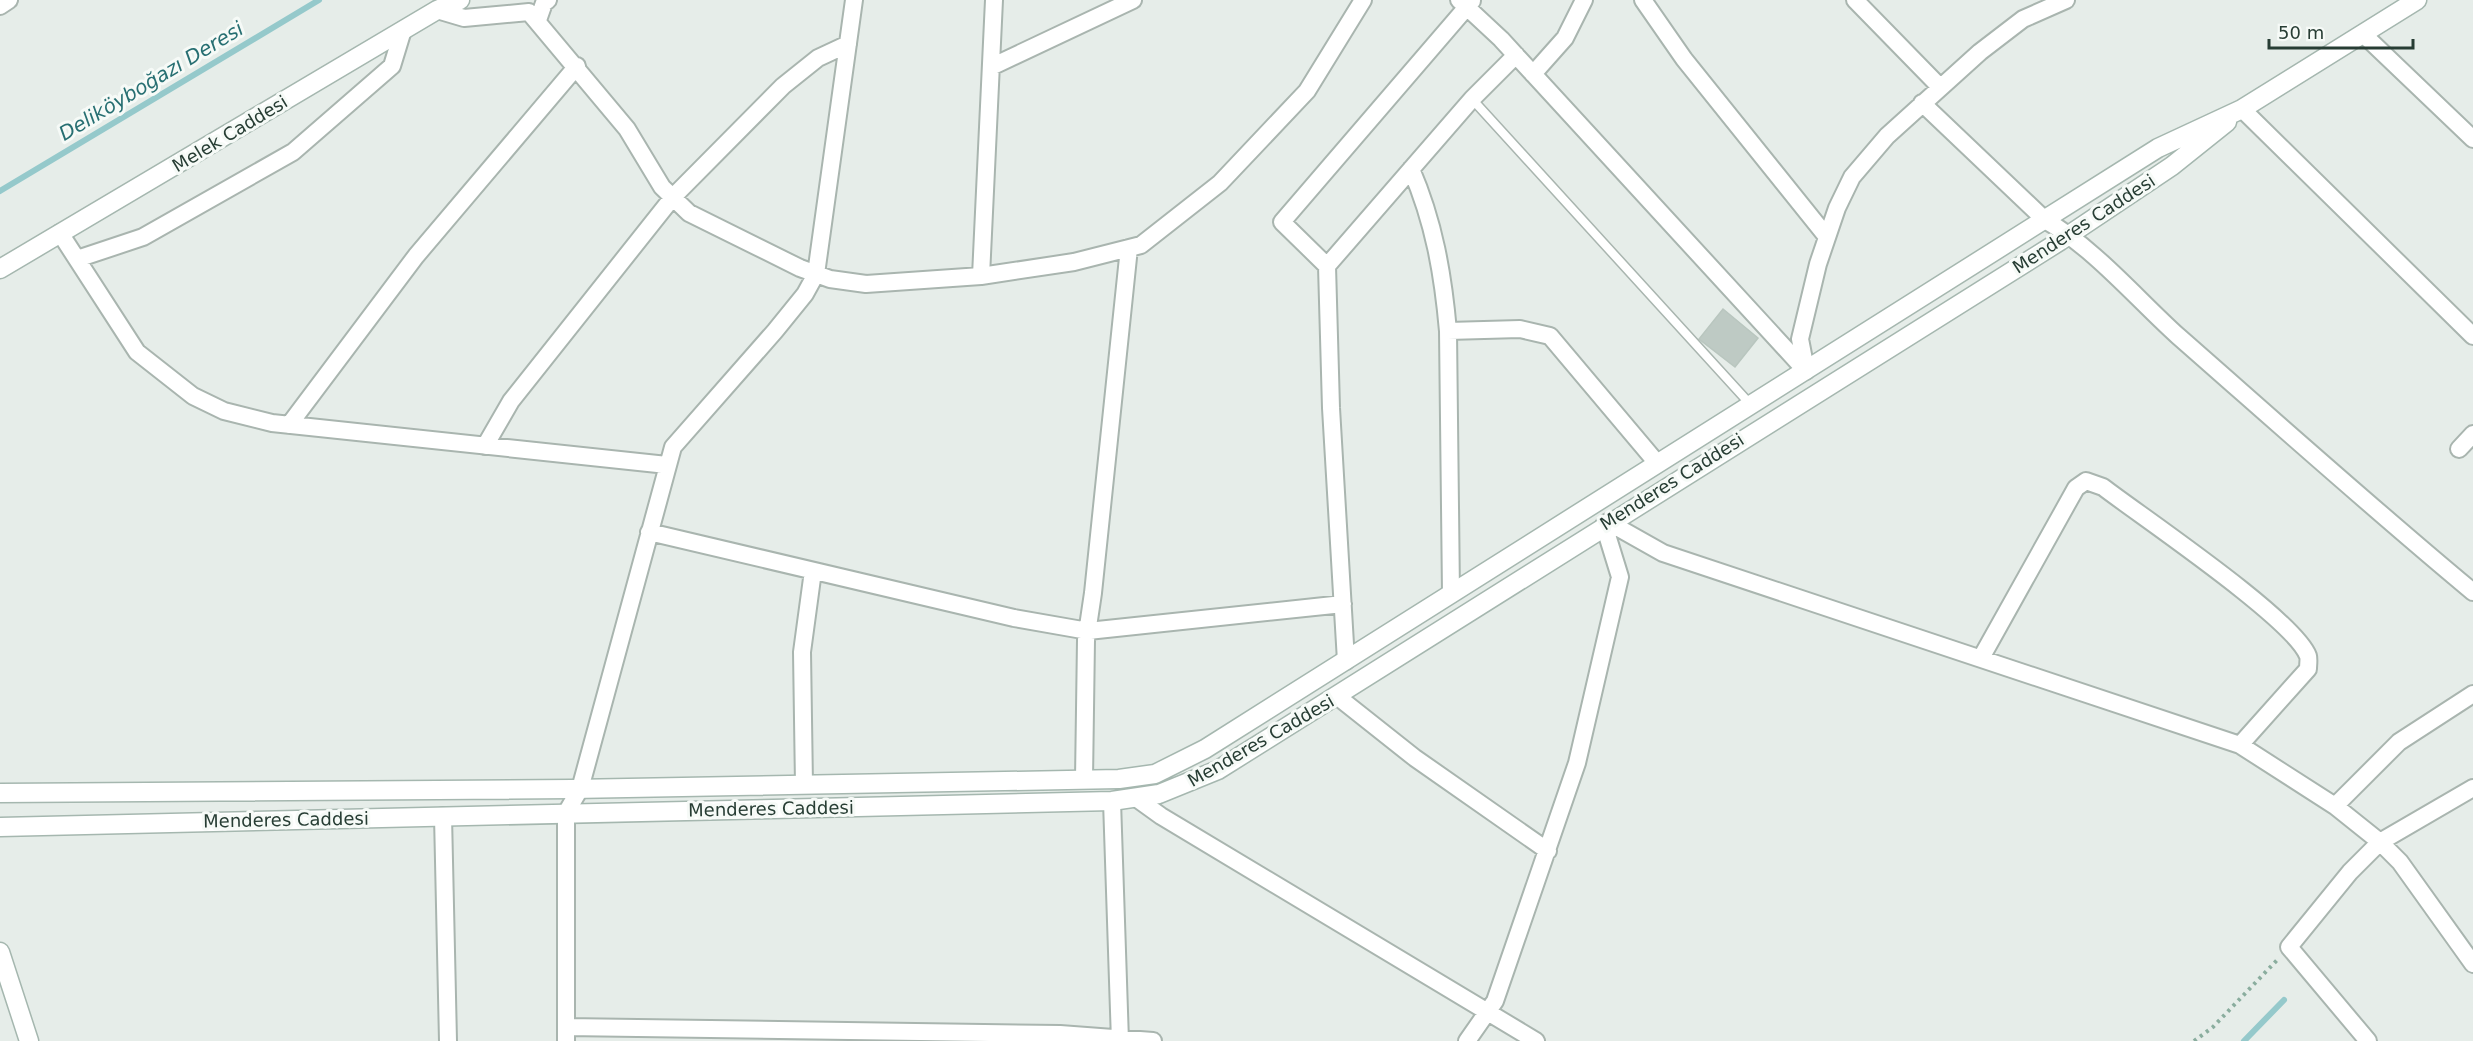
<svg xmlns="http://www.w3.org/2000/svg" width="2473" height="1041" viewBox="0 0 2473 1041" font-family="'DejaVu Sans',sans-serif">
<rect width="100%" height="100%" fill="#e6ede9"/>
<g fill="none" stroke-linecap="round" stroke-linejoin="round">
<path stroke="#95c9cb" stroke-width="6" d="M0,191L319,0
M2244,1041L2284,1000"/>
</g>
<path fill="#becac4" stroke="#b9c6bf" stroke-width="1.5" d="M1723,309L1758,338L1735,367L1699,339Z"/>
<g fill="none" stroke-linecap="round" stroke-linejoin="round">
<defs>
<path id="lane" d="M1472,99L1751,405"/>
<path id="street" d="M1459,0L1501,39L1806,371
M1643,0L1684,59L1827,237
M1855,0L1940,87
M0,6L9,0
M437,10L464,18L529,12L627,129L662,187L689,213L800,268L830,279L866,284L981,276L1074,262L1141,245L1220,183L1307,91L1363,0
M538,20L544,3L548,0
M2363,34L2473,139
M991,67L1133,0
M1533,74L1565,38L1584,0
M1922,103L2045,220C2094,248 2136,298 2178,336C2276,422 2373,509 2473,592
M2242,109L2473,336
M1411,169C1434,222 1443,274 1448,331L1520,329L1550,336L1657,463
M60,233L137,352L193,396L224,411L272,423L667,465
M77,259L143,237L293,152L392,66L403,30
M1327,266L1282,222L1472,1
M981,276L994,0
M1448,331L1451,594
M1806,370L1800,339L1818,264L1837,208L1852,177L1887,136L1980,52L2023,19L2066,0
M289,425L416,256L577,66
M485,446L511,401L673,197L783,86L818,58L848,44
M2459,449L2473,434
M1608,522L1663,553L2240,745L2335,806L2380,842L2400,862L2473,964
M649,532L1014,618L1088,631L1343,604
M1981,658L2076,488L2086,481L2103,487C2142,517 2294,619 2308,656C2309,659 2308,665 2308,669L2240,745
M1346,661L1331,408L1327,266L1472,99L1516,55
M1338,697L1415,758L1548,851
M1084,779L1086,640L1093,593L1129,248
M804,785L802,652L813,571
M1136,798L1161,816L1536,1041
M1112,801L1120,1041
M2335,806L2399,742L2473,694
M443,816L448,1041
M566,1027L1060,1034L1153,1041
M566,1041V813L580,789L673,447L775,331L805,294L816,274L854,0
M1467,1041L1495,1001L1577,763L1620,577L1604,525
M2368,1041L2289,947L2350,872L2380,842L2473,788"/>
<path id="secondary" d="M0,269L437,10L460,0
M0,793L573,789L1119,779L1155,774L1205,749L2158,148L2242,109L2417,0
M0,827L1112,801L1159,794L1218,770L2060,241L2172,166L2227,122
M0,952L29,1041"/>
</defs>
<use href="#lane" stroke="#a9b5af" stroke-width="11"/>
<use href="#street" stroke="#a9b5af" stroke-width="20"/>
<use href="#secondary" stroke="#a5b7af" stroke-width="21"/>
<path stroke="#8aad9e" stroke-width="4" stroke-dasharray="3 4.5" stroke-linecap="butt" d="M2194,1041L2213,1027L2279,958"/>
<use href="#lane" stroke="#fff" stroke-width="8"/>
<use href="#street" stroke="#fff" stroke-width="16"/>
<use href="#secondary" stroke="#fff" stroke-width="18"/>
</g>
<g text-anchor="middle" stroke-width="6" stroke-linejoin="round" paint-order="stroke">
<g font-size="18" fill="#273d34" stroke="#f6faf7">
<text transform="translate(230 134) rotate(-31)" y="6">Melek Caddesi</text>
<text transform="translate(2084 224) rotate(-33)" y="6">Menderes Caddesi</text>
<text transform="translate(1672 482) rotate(-32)" y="6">Menderes Caddesi</text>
<text transform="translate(1261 741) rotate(-30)" y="6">Menderes Caddesi</text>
<text transform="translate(771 809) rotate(-1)" y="6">Menderes Caddesi</text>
<text transform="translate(286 820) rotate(-1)" y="6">Menderes Caddesi</text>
</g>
<g font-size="20" font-style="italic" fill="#276f72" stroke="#f6faf7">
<text transform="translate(151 81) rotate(-31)" y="7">Deliköyboğazı Deresi</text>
</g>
</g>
<path d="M2269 39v9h144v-9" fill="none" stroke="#273d34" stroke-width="3"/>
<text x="2278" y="39" font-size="18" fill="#273d34" stroke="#f6faf7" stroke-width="4.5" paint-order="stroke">50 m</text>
</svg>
